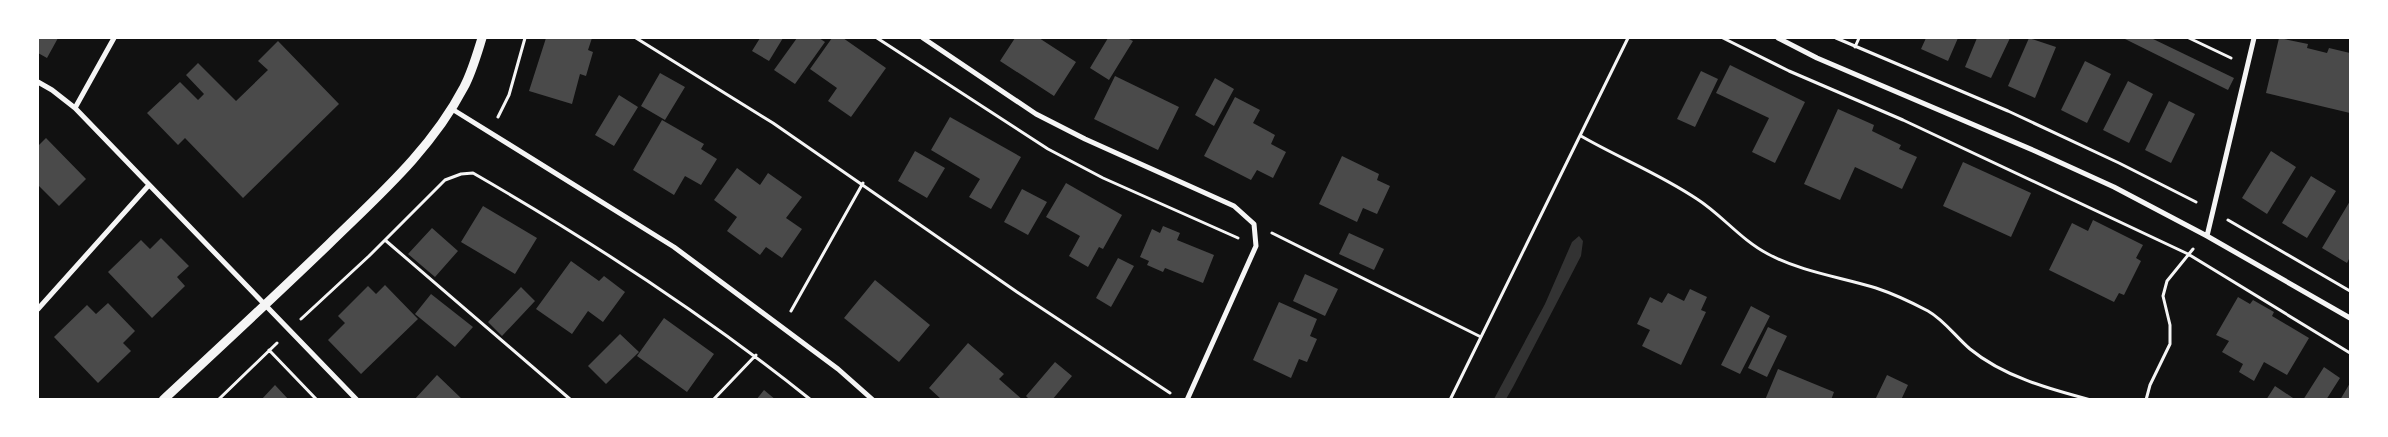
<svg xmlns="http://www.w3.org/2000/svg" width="2388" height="437" viewBox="0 0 2388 437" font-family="'Titillium Web',sans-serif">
<rect width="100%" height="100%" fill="#111"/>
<path fill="#333" d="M1579,236L1583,241L1581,256L1513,387L1506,399H1494L1545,304L1572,242Z"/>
<path fill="#4a4a4a" d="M38,38H58L47,58L38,53Z
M546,38H592L588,50L593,52L586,76L580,74L572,104L529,91Z
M760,38H783L769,61L752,51Z
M797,38H819L825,42L795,84L774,70Z
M832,38H843L886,68L851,117L828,101L837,88L810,69Z
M1015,38H1039L1076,62L1054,96L1000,61Z
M1108,38H1127L1133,41L1109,80L1090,68Z
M1926,38H1958L1948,61L1921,49Z
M1977,38H2010L1991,78L1965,67Z
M2029,38L2056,47L2035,98L2008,86Z
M2123,38H2151L2234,78L2228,90Z
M2279,38L2308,44L2307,48L2327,53L2329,48L2350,53V113L2266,93Z
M278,41L339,104L243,198L185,138L178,145L147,113L180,82L198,100L204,94L186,75L198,63L236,101L268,70L258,61Z
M2085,61L2111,74L2087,123L2061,110Z
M1730,65L1805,102L1775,163L1752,152L1769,118L1716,93Z
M1701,71L1718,79L1695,127L1677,119Z
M660,73L685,87L665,120L641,106Z
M1115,76L1179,107L1158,150L1094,119Z
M1215,78L1234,89L1214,126L1195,115Z
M2128,81L2153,94L2129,143L2103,130Z
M619,95L638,107L614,146L595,135Z
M1235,97L1260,110L1253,123L1275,135L1271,144L1286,152L1273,178L1257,170L1251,180L1204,156Z
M2169,101L2195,114L2171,163L2145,150Z
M1838,109L1874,125L1872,131L1901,145L1899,149L1917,157L1902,189L1855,167L1840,200L1804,184Z
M950,117L1021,157L991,209L969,197L980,179L931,150Z
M662,120L704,144L701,149L717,159L701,185L685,176L674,195L633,170Z
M46,138L86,179L59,206L38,185V146Z
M915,151L945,168L927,198L898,181Z
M2271,151L2296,167L2267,214L2242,198Z
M1342,156L1379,174L1377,180L1390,186L1377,214L1363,208L1357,222L1319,204Z
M1963,162L2031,193L2011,237L1943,206Z
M737,168L760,185L768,173L802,197L786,218L802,229L782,258L766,247L760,255L727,231L737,217L714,200Z
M2311,176L2336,191L2307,238L2282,223Z
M1066,183L1122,215L1103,249L1099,247L1088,267L1069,256L1080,236L1046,217Z
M1022,189L1047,202L1028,235L1004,222Z
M2350,201V257L2347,263L2322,248Z
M483,206L537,238L515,274L461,242Z
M2093,220L2143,245L2136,258L2141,261L2124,295L2119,293L2114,302L2049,270L2072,223L2088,231Z
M1163,226L1180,233L1177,240L1214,255L1203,283L1165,268L1163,272L1147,265L1149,261L1140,257L1152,229L1160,233Z
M432,228L458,251L435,277L408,254Z
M1349,233L1384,249L1374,270L1339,254Z
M161,238L189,266L177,277L185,286L152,318L108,272L141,240L150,249Z
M1118,258L1134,266L1111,307L1096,298Z
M571,261L599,281L604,276L625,292L603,322L588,311L572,334L536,309Z
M1305,274L1338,289L1325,316L1293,301Z
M875,280L930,325L899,362L844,318Z
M385,285L418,319L361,374L328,340L345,323L338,316L368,286L376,294Z
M521,287L535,301L502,336L488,322Z
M1690,289L1707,297L1701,310L1706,312L1681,365L1642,346L1650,330L1637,324L1650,297L1662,303L1668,293L1684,301Z
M431,294L473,327L455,347L415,314Z
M2238,297L2250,304L2253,300L2274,312L2272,316L2309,338L2287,375L2264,362L2254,381L2239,372L2243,364L2222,352L2229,341L2216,335Z
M1279,302L1317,319L1310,336L1317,339L1307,362L1299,359L1291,378L1253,360Z
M108,303L135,331L123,343L131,351L98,383L54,337L87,305L96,314Z
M1751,306L1770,316L1740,374L1721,365Z
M664,318L714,354L687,392L637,356Z
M1768,327L1787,336L1767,377L1748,368Z
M620,334L639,352L606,384L588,366Z
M968,343L1004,374L999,379L1023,400H942L929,388Z
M1055,362L1072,376L1052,400H1030L1026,396Z
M2324,367L2340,378L2326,400H2303Z
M1778,369L1834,392L1831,400H1765Z
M437,375L463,400H414Z
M1887,375L1908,385L1901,400H1875Z
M2350,383V400H2340Z
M275,385L289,400H261Z
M2275,386L2296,400H2266Z
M764,390L776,400H756Z"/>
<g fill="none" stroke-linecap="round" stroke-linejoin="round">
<path stroke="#f5f5f5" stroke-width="3" d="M636,38L773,123L1017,292L1170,393
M877,38L1048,149L1103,178L1238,238
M1723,38L1789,71L1903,120L2188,254L2350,353
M1836,38L2008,111L2119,163L2196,202
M2189,38L2231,58
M1855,47L1859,38
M498,117L509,95L525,38
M1581,136C1619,158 1660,174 1697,199C1722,215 1741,240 1768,254C1802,272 1840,277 1876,288C1894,294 1911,302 1928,311C1944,320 1956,337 1970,349C2004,377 2050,389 2091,400
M2228,220L2350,291
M1272,233L1481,337
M385,240L571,400
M791,311L863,183
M301,319L369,256L445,180L461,174L473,173C591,241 705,315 811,400
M269,350L317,400
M218,400L277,343
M713,400L756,355
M1450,400L1628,38
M2146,400L2150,385L2170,344V325L2163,296L2167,281L2193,249"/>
<path stroke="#f5f5f5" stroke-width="5" d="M923,38L1036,114L1085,139L1234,206L1254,224L1256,246L1187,400
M1778,38L1817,58L2035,151L2114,187L2207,236L2350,318
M38,82L52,90L75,108L357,400
M75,108L114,38
M452,109L674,247L838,369L873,400
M2207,236L2254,38
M38,309L149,185"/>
<path stroke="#f5f5f5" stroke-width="9" d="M163,400C219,348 274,297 329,244C379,195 431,150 464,87C472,72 477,54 482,38"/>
</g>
<rect width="2388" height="437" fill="none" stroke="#ffffff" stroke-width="78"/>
</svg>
